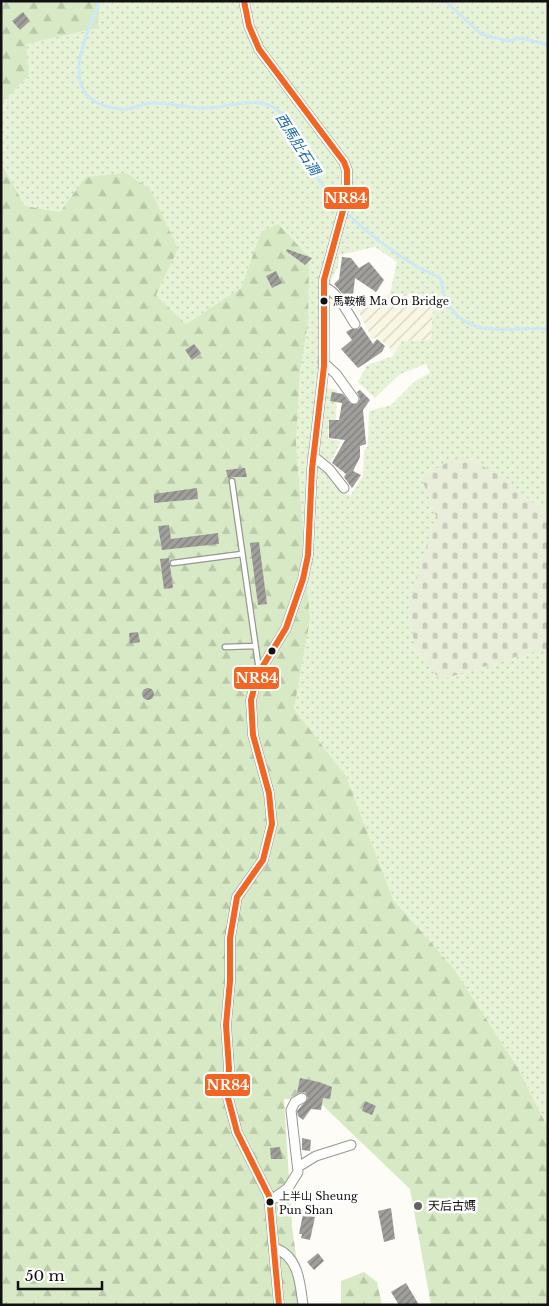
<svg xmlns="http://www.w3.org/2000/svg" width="549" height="1306" viewBox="0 0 549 1306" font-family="'Libre Baskerville','Noto Sans TC',serif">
<defs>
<pattern id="farmland-furrows" width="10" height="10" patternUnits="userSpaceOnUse" patternTransform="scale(1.25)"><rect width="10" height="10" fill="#f9f7e4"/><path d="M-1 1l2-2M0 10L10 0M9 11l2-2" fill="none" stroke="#d4d3c3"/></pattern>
<pattern id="grass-dots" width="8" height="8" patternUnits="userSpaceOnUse" patternTransform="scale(1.25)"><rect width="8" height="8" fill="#e7f3d7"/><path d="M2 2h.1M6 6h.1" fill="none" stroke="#c5cfb8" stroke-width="1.8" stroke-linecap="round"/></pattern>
<pattern id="forest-firs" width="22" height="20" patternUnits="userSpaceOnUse" patternTransform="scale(1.25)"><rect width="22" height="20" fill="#d8eac5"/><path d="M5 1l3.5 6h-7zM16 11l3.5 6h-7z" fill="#b8c8a8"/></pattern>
<pattern id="cemetery-stones" width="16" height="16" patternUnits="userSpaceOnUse" patternTransform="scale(1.25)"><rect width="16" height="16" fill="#e9eedb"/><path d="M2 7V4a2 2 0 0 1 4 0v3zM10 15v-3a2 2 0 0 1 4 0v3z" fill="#c7cbbb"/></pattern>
<pattern id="building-hatch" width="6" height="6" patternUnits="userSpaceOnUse" patternTransform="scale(1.25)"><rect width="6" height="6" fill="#a19f9c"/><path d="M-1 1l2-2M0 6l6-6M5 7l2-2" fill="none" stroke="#82807e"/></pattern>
</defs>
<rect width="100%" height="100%" fill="#fdfcf7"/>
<path fill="url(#farmland-furrows)" d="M420,293L433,308L431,340L402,341L393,356L389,347L377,337L372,339L354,302L390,294Z"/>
<path fill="url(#grass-dots)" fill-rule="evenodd" d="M100,1H548V1128L518,1068L454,969L393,899L346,776L294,709L310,620L296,442L300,371L261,232L241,288L186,324L156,295L178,249L60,212L25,206L1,163V104L29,75L25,44L98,28ZM375,247L397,262L390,294L420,293L433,308L431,340L402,341L393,356L367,365L358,382L375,398L400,374L426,364L430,373L415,381L391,405L369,411L368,446L364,451L363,476L350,496L331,482V462L341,441L328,439L329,420H336L337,390L327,388L331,280L338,267L339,255Z"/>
<path fill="url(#forest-firs)" d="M1,1H100L98,28L26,44L29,75L1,104Z
M1,163L25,206L60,212L86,177L126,173L150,189L178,249L156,295L186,324L241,288L261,232L278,224L309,257L308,322L300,371L296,442L310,620L294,709L346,776L393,899L454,969L518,1068L548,1128V1305H431L410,1189L316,1099H284L292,1227L303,1305H1Z
M364,1272L377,1282L382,1305H341V1281Z"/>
<path fill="url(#cemetery-stones)" d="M461,455L505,478L548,516V650L529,653L440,680L414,645L409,602L436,516L421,477Z"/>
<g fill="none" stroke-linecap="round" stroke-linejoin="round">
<path stroke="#cde8f7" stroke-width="3" d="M98,1V7C80,46 57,104 122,109C134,110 143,102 155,103C172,103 191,109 208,108C229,107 255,96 275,108C287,115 295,144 303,157C312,170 321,184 332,197C356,225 385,247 416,266C424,271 432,273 440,278C443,286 443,297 448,304C471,341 512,326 548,329
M445,1L481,34L508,41L522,38L548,45
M1,2L4,1"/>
</g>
<path fill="url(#building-hatch)" d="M23,12L30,21L20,30L12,21Z
M287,249L312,258L305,265L286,251Z
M342,257L351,258L359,268L369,262L384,280L376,292L355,278L353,295L350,300L347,299L334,284L339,279Z
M276,271L282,283L272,288L266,276Z
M361,326L373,344L377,339L385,346L382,352L358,368L341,349L352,340L346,332L351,329H358Z
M194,344L201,353L192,360L185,350Z
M360,390L370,400L363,410L366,444L360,446V457L353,471L361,475L352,488L344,477L346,474L332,463L345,440L329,438V420H339L342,403L330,401L332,392L343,394L351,404H357L360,399L357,392Z
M245,468L247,477H232L228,479L226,470Z
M197,488L198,499L154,503V494Z
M169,525L171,539L218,533L219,544L162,550L158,526Z
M259,542L267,604L258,605L250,543Z
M169,558L173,588L164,589L160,559Z
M138,632L140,642L130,644L129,633Z
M142 694a6 6 0 1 1 12 0a6 6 0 1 1-12 0Z
M300,1078L319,1082L332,1087L330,1099L323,1098L321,1110L311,1109L303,1120L298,1116L297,1111L308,1098L305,1092L297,1093Z
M365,1101L376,1106L372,1115L362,1111Z
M302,1138L311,1140L310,1151L302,1150Z
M280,1147L282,1159H271L270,1148Z
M391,1208L395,1239L384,1242L378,1211Z
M303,1214L315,1217L310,1240L301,1238L302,1234H299Z
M318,1253L324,1261L314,1270L307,1262Z
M406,1283L419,1305H399L391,1292Z"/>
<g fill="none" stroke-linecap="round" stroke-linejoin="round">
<defs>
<path id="service" d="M232,481L259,670
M173,563L242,554
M225,647L255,646"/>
<path id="minor" d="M244,1L249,26L259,49L344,162L347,170V196L324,280V366L312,469L308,555L303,579L286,628L258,674L251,700L253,735L269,793L272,824L263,860L237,897L230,938V981L226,1025L229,1068L227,1094L237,1132L269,1196L279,1305
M324,287C338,292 347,312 355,324
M323,362L336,374L354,399
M313,456L329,469L344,488
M298,1167L316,1156L351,1145
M270,1201L288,1188L298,1172L291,1110L295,1102L302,1098
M275,1248C299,1257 300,1283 303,1305"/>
</defs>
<use href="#service" stroke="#979795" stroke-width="7"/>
<use href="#minor" stroke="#979795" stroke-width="11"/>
<use href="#service" stroke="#fffffe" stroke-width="4.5"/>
<use href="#minor" stroke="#fffffe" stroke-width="9"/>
<defs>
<path id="bus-1" d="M244,1L249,26L259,49L344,162L347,170V196L324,280V366L312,469L308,555L303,579L286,628L258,674L251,700L253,735L269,793L272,824L263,860L237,897L230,938V981L226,1025L229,1068L227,1094L237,1132L269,1196L279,1305"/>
</defs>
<use href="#bus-1" stroke="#fff" stroke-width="10"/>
<use href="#bus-1" stroke="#f26522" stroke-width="6"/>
</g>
<g fill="#111" stroke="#fff" stroke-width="2">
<circle cx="324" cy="301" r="4.5"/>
<circle cx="272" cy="651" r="4.5"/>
<circle cx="270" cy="1202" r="4.5"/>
</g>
<circle fill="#646362" stroke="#fff" stroke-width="2" cx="418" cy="1206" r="5"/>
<g text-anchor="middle" stroke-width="5" stroke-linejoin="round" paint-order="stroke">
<g font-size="11" fill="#111" stroke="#fff" text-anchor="start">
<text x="333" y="305">馬鞍橋 Ma On Bridge</text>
<text x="279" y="1200">上半山 Sheung<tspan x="279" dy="14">Pun Shan</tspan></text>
</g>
<g font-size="12" fill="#111" stroke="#fff" text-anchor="start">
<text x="428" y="1210">天后古媽</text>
</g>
<g font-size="14" font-style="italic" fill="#1768a6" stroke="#fff">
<text transform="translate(298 144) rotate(58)" y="5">西馬肚石澗</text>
</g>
</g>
<g stroke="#fff" stroke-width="2">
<rect x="323" y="186" width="47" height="24" rx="5" fill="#f26522"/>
<rect x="233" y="666" width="47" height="24" rx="5" fill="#f26522"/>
<rect x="204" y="1073" width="47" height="24" rx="5" fill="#f26522"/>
</g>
<g font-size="14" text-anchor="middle" font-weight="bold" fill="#fff">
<text x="346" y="203">NR84</text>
<text x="257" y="683">NR84</text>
<text x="228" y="1090">NR84</text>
</g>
<rect width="549" height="1306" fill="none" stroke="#111111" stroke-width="5"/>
<path d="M18 1281v8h84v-8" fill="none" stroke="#111111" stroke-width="2.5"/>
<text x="25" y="1281" font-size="15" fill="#111111" stroke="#ffffff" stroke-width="4" paint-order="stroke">50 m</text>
</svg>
